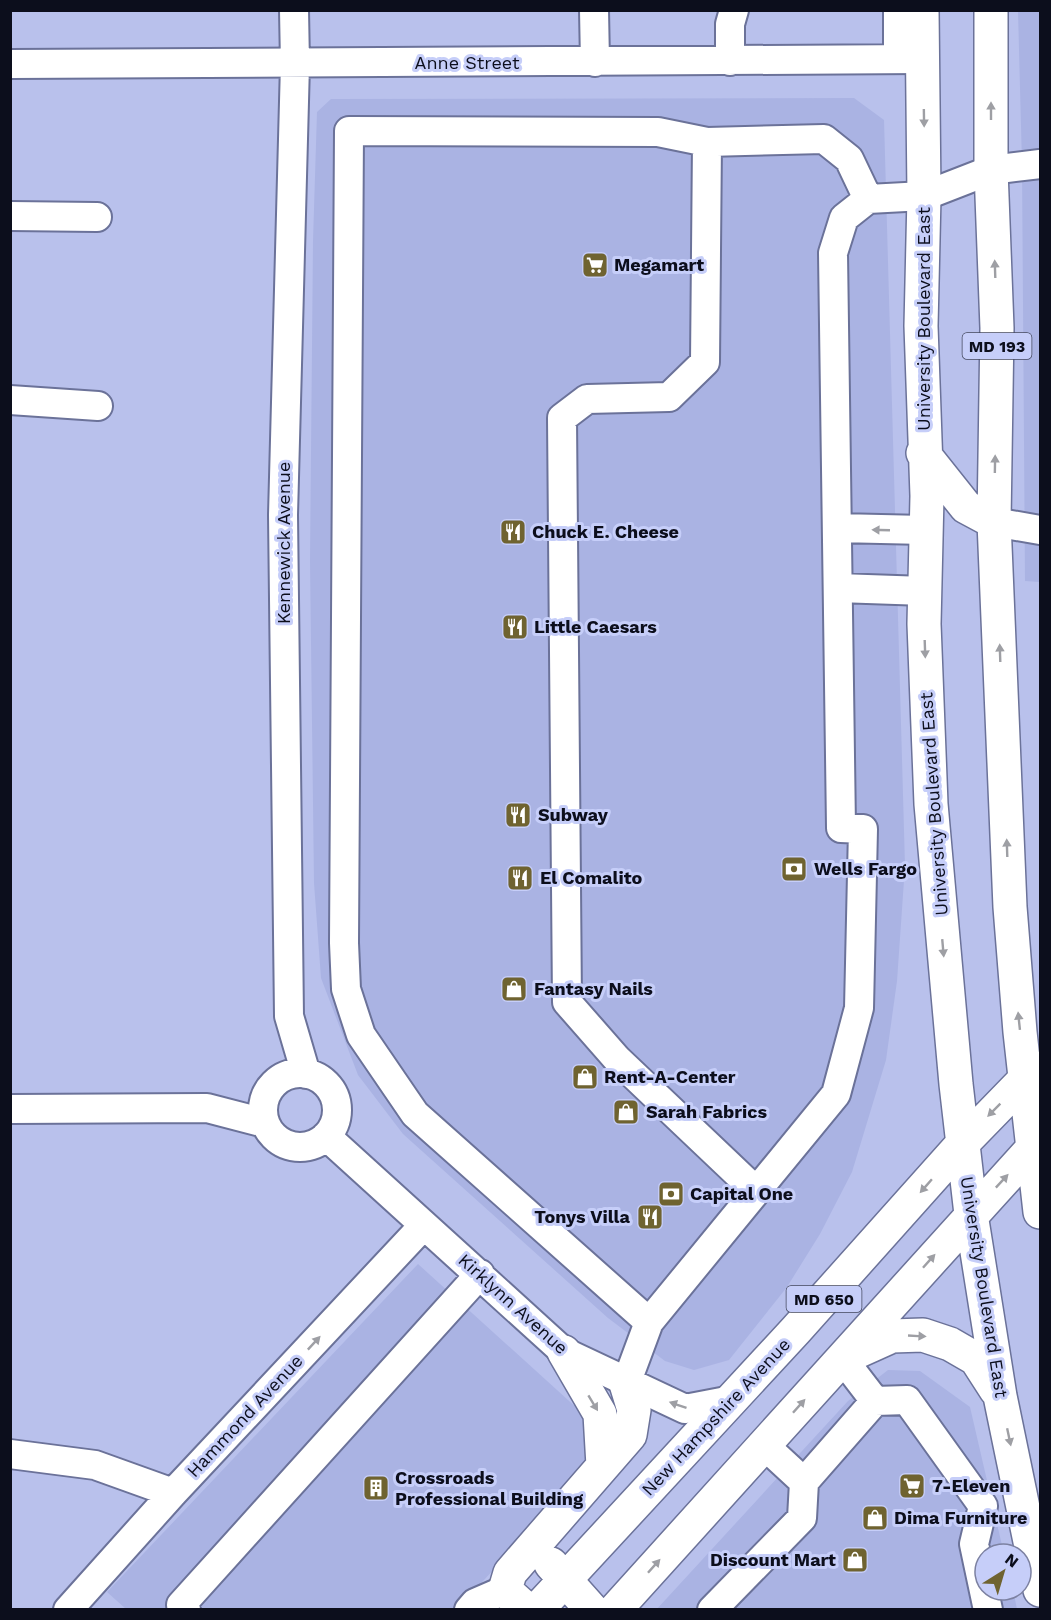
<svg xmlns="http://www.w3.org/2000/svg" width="1051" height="1620" viewBox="0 0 1051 1620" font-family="'Work Sans',sans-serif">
<rect width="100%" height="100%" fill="#b9c1ec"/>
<path fill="#aab3e3" d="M1018,11H1040V582L1025,581L1022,164Z
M854,98L884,120L905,866L897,981L886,1060L852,1172L820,1234L787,1287L729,1360L694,1370L665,1361L608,1318L403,1134L358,1075L321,978L314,883L310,561L313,241L317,112L331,99Z
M418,1264L579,1410L593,1439V1463L457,1609H126L107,1592Z
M888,1370L920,1371L970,1407L1004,1554H985V1590H1013L1017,1609L656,1610L848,1401Z"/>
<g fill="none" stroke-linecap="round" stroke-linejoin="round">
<defs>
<path id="minor" d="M294,10L295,64L283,515L289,1016L306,1074
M594,10L595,62
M898,10V58
M730,61V24L734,10
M10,64L923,59
M10,216L97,217
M10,400L98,406
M994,522L1040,530
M837,528L925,530
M838,588L925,591
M263 1110a37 37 0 1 1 74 0a37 37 0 1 1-74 0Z
M10,1109L207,1108L265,1123
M326,1136L564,1352L685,1409L732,1400
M756,1191L617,1059L567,1002L562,418L587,399L669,397L705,362L707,142L824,139L849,159L868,199
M649,1322L415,1114L361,1035L346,989L344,943L349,131L658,132L707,142
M626,1384L649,1322L836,1094L859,1008L863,829L841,828L833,253L844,218L868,199L924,196L991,170L1040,164
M875,1401L907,1400L983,1506L974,1544L988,1610
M764,1445L804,1482
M10,1454L95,1465L173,1493
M68,1610L173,1493L424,1225
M186,1610L181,1605L480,1274
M469,1610L475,1603L505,1590
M712,1610L802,1518L804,1482L875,1401L842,1358"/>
<path id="major" d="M922,10L924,196L921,326L927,496L924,624L931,804L956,1084L971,1214L1000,1396L1040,1590
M991,10V170L997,328L994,522L1010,907L1020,1032L1040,1212
M923,453L966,507L994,522
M564,1352L600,1414L603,1466
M852,1354L892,1336L923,1335L950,1344L976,1359L996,1390
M551,1564L592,1610
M527,1610L505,1590L510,1573L630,1435L634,1410L626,1384
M537,1610L796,1330L964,1142L1036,1068
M615,1610L1040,1140"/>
</defs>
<use href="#minor" stroke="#6b7299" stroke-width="32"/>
<use href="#major" stroke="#6b7299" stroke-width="36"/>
<use href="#minor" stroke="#fff" stroke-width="28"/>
<use href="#major" stroke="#fff" stroke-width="33"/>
</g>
<defs><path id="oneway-solid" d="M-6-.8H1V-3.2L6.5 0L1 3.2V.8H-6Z" transform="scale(1.5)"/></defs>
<g fill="#9e9fa4">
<use href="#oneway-solid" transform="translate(991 111) rotate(-90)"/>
<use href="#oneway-solid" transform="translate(924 118) rotate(89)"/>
<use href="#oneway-solid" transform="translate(995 269) rotate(-92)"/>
<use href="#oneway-solid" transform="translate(995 464) rotate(-89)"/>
<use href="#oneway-solid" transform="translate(881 530) rotate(-178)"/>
<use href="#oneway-solid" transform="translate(925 649) rotate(88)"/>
<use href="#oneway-solid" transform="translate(1000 653) rotate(-92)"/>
<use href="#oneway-solid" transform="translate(1007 848) rotate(-92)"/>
<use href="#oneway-solid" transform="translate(943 948) rotate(85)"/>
<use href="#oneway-solid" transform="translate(1019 1021) rotate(-96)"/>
<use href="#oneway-solid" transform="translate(994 1110) rotate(135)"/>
<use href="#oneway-solid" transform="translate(1002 1181) rotate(-47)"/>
<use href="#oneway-solid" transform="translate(926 1186) rotate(131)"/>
<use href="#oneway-solid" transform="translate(929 1261) rotate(-48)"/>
<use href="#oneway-solid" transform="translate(917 1336) rotate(3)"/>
<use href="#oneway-solid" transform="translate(314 1343) rotate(-47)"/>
<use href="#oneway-solid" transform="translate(593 1403) rotate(59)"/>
<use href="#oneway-solid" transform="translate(678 1405) rotate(-161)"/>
<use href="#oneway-solid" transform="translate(799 1406) rotate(-48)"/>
<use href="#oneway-solid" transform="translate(1009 1437) rotate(78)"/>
<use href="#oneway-solid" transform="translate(654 1566) rotate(-48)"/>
</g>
<defs>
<symbol id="supermarket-square" viewBox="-11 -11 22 22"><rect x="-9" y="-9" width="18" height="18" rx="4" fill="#6f6330" stroke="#c6cef9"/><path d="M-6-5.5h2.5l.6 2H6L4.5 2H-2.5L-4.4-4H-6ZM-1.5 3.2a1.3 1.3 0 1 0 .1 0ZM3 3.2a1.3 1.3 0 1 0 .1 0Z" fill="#fff"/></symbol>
<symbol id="restaurant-square" viewBox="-11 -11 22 22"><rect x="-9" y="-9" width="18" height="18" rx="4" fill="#6f6330" stroke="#c6cef9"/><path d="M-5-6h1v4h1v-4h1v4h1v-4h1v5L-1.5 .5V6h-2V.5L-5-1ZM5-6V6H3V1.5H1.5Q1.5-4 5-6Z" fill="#fff"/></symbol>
<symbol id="bank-square" viewBox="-11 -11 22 22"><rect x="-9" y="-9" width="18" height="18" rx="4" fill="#6f6330" stroke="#c6cef9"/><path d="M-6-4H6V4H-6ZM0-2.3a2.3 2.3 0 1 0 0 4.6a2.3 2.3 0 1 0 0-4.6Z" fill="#fff"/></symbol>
<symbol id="shop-square" viewBox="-11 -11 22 22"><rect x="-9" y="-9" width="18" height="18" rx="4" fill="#6f6330" stroke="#c6cef9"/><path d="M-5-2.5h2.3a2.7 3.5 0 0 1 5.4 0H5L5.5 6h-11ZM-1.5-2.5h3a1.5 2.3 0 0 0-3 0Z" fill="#fff"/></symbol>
<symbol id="building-square" viewBox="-11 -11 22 22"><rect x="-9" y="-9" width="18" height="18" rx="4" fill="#6f6330" stroke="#c6cef9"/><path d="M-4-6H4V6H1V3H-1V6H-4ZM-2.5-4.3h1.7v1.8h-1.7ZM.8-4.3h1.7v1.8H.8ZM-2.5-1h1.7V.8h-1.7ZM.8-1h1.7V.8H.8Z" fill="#fff"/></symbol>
</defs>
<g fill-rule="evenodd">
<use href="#supermarket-square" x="580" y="250" width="30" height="30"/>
<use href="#restaurant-square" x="498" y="517" width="30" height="30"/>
<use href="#restaurant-square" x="500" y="612" width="30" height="30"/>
<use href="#restaurant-square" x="503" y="800" width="30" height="30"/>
<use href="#bank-square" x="779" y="854" width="30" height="30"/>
<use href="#restaurant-square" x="505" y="863" width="30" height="30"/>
<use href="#shop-square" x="499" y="974" width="30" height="30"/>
<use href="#shop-square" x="570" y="1062" width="30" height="30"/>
<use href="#shop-square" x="611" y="1097" width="30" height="30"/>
<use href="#bank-square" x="656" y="1179" width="30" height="30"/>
<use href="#restaurant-square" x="635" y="1202" width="30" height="30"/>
<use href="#supermarket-square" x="897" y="1471" width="30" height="30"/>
<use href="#building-square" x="361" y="1473" width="30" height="30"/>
<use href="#shop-square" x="860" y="1503" width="30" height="30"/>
<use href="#shop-square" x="840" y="1545" width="30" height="30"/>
</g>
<g text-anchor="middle" stroke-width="6" stroke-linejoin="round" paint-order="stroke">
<g fill="#c6cef9" stroke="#44485e" stroke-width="1.5">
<rect x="962.5" y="333" width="69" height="26" rx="4.5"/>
<rect x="786.5" y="1286" width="75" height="26" rx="4.5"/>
</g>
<g font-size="16" font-weight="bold" fill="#0c0e1c">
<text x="997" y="352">MD 193</text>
<text x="824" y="1305">MD 650</text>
</g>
<g font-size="18" fill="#0c0e1c" stroke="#c6cef9">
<text x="467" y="69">Anne Street</text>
<text transform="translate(924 319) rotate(-90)" y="6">University Boulevard East</text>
<text transform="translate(284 543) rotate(-90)" y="6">Kennewick Avenue</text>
<text transform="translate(934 804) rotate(-94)" y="6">University Boulevard East</text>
<text transform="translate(984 1287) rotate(81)" y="6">University Boulevard East</text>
<text transform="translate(513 1304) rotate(42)" y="6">Kirklynn Avenue</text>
<text transform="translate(245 1416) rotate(-47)" y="6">Hammond Avenue</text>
<text transform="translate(716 1417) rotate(-47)" y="6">New Hampshire Avenue</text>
</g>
<g font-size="18" font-weight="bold" fill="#0c0e1c" stroke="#c6cef9" text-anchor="start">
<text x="614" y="271">Megamart</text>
<text x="532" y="538">Chuck E. Cheese</text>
<text x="534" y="633">Little Caesars</text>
<text x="538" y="821">Subway</text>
<text x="814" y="875">Wells Fargo</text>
<text x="540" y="884">El Comalito</text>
<text x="534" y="995">Fantasy Nails</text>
<text x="604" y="1083">Rent-A-Center</text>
<text x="646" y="1118">Sarah Fabrics</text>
<text x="690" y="1200">Capital One</text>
<text x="630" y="1223" text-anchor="end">Tonys Villa</text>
<text x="395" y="1484">Crossroads<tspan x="395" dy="21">Professional Building</tspan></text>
<text x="932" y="1492">7-Eleven</text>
<text x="894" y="1524">Dima Furniture</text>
<text x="836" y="1566" text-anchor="end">Discount Mart</text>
</g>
</g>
<rect width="1051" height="1620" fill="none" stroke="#0c0e1c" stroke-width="24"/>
<g transform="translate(1003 1572) rotate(37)"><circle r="28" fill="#c6cef9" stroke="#7c81a1" stroke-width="1.5"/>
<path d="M0-4.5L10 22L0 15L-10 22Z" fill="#6f6330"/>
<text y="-9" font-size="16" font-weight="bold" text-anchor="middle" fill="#0c0e1c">N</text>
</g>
</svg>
